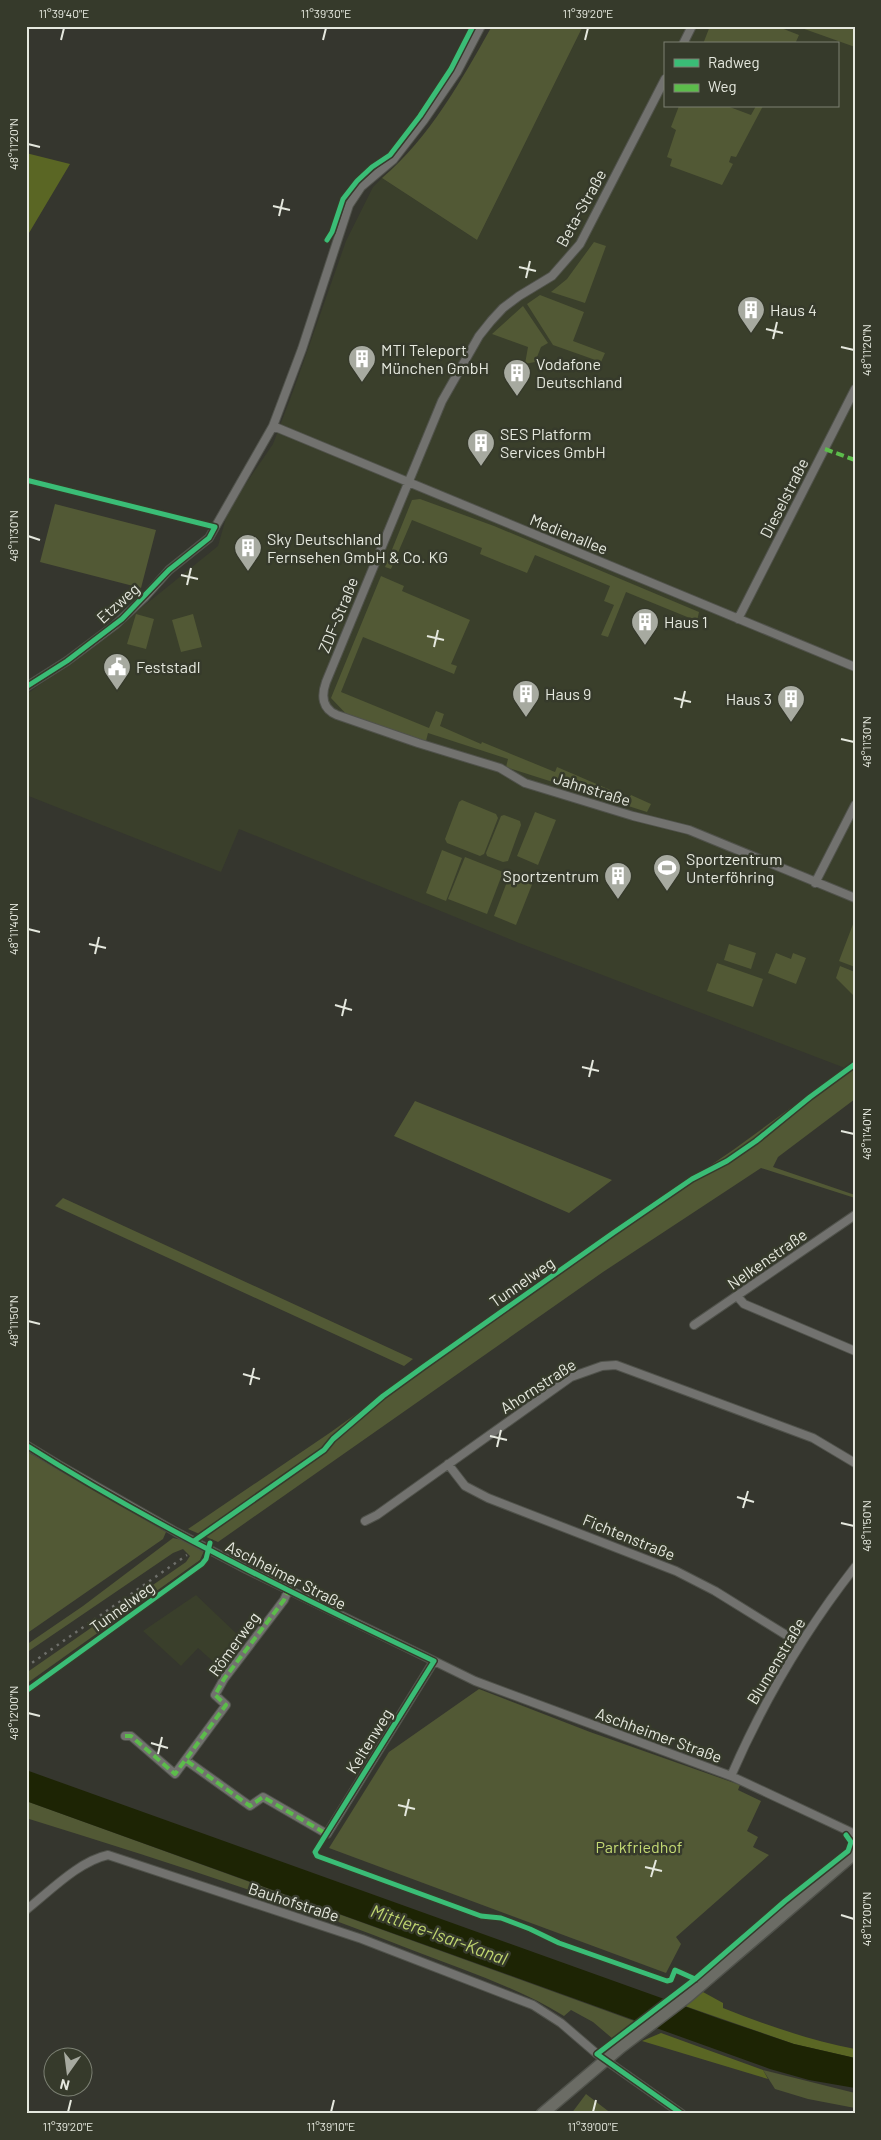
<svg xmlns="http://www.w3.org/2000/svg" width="881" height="2140" viewBox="0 0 881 2140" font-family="Barlow,sans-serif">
<rect width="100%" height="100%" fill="#35362e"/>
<path fill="#3a3f2b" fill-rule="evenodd" d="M583,26H855V1061L845,1068L519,943L239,829L221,872L26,795V695L150,601L218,546L226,518L238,495L273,444L295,386L346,241L373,187L382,178L477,240ZM665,44H837V106H665Z
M196,1595L241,1638L217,1665L198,1648L181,1666L143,1631Z"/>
<path fill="#525935" d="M492,26H583L477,240L382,178C430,137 461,81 492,26Z
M710,26H776L799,35L795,44H703Z
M796,26H855V47Z
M679,106H727L751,115L756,106H763L736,157L731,156L729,162L733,164L722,185L670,166L672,159L667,157L676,130L671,127Z
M594,242L606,246L585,303L551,292L567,279Z
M540,295L584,312L573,341L605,353L601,362L553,345L527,304Z
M523,306L548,343L541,347L535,362L525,364L528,347L492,334Z
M420,499L494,526L699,612L697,621L626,592L608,637L601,635L614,605L604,601L610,586L535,555L527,573L480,554L482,548L412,520L391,569L385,567L412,500Z
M55,504L156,530L141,588L40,562Z
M381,576L404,586L402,591L470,620L451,664L457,666L454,674L363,637L341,692L429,728L436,711L444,714L440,726L481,744L482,742L555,772L557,767L629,798L631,795L651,804L647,812L506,767L508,759L428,733L426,741L350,718L331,698Z
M136,614L154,619L146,649L127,644Z
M193,614L202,647L181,652L172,620Z
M462,800L496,814L498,818L484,854L480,856L447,843L445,839L459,802Z
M535,812L556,820L538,865L517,856Z
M504,815L520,821L521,825L508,861L503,862L487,856L486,853L501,816Z
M442,850L462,858L446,901L426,893Z
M465,857L503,872L487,914L448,899Z
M510,874L533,882L516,925L494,916Z
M855,919V967L839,961Z
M729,944L756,953L751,969L724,960Z
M776,953L791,959L793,953L806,958L796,984L768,973Z
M717,963L763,979L753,1007L707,991Z
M840,966L855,972V997L836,978Z
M855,1061V1099L778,1157L773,1167L855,1195V1198L761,1168L603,1272L218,1542L188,1529L331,1432L523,1293L733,1150Z
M415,1101L612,1180L569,1213L394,1136Z
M63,1198L413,1359L404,1366L55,1206Z
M26,1451L166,1532L163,1539L26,1634Z
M173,1538L182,1540L204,1551L200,1560L26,1684V1673L186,1562L190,1556L183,1549L173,1553L26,1653V1645L83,1606Z
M479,1689L590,1732L740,1785L738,1790L761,1801L747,1831L758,1837L753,1847L769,1855L676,1937L681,1944L666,1973L329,1848L389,1752Z
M26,1801L637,2022L613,2039L593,2022L571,2010L564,2016C517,1987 463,1970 412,1950C286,1900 156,1858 26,1818Z
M763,2070L855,2093V2108L808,2099L775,2089Z
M586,2094L612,2114H571Z"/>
<path fill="#5a6624" d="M26,153L70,164L26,238Z
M703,1992L723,2003V2008C766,2025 809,2040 855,2049V2058L794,2044L685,2006Z
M661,2033L763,2070L768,2079L642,2041Z"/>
<path fill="#1d2404" d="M26,1770L720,2019L794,2044L855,2058V2088L809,2080L770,2069L26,1801Z"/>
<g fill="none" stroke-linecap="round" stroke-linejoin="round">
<defs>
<path id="minor" d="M683,44L692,26
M665,79L580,244L552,276L519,296L503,308L491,321L479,336L442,401L326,682C321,696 322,709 337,715L418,743L500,768L525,783L633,816L689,830L855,898
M273,426L855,667
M738,619L855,389
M26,687L67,661L115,625L145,597L169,570L209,538L273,426L302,349L349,205L361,187L393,160L424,120L457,72L481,26
M815,883L855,805
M737,1296L744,1304L855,1351
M694,1325L855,1215
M26,1445L59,1465L176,1532L246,1569L475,1681L731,1776L855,1834
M448,1464L465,1486L488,1498L676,1571L715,1591L799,1643
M365,1521L377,1515L571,1377L602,1366L616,1365L813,1438L855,1463
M125,1736H131L175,1774L226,1705L215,1695L224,1679L284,1600L288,1591
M187,1761L250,1806L263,1797L327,1834L434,1661
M731,1776C764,1700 804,1632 855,1567
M26,1910C49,1892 79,1861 108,1855L362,1939L533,2005L561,2023L597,2054L682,2114"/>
<path id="secondary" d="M542,2114L621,2047L687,1997L855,1853"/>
</defs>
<use href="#minor" stroke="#50524b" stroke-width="10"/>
<use href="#secondary" stroke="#50524b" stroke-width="14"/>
<use href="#minor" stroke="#72726f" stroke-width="8"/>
<use href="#secondary" stroke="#6b6c65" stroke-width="11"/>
<path stroke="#6e6f6a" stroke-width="2.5" stroke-dasharray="2.5 5" stroke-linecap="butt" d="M26,1667L187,1555"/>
<path stroke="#5cbc4b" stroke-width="4" stroke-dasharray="8 4" stroke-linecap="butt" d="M825,449L855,460
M125,1736H131L175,1774L226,1705L215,1695L224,1679L284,1600L288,1591
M187,1761L250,1806L263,1797L327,1834"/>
<defs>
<path id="cycleway" d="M327,240L332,232L343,199L357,181L372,167L390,155L420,116L451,69L473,26
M26,480L215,527L209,538L169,570L122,619L67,661L26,687
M26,1445C156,1527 295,1595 434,1661L315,1852L317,1856L481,1916L501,1918L530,1929L559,1943L667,1981L671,1980L675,1970L695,1979
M194,1541L324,1450L333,1439L383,1396L423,1367L613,1233L692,1179L727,1161L756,1141L810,1097L855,1064
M26,1691L202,1564L206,1559L210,1543
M682,2114L597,2054L695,1979L785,1901L848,1851L851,1842L846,1835"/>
</defs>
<use href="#cycleway" stroke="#363a2b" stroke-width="8"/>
<use href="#cycleway" stroke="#3abd76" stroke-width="5"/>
</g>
<path fill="none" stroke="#e5e8de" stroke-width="2" d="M61,40L64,28M323,40L326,28M585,40L588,28M28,144L40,147M273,206L290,210M279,216L283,199M519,267L536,271M526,278L530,261M766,329L783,333M773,339L777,322M841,347L854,350M28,536L40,540M181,575L198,579M187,585L191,568M427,636L444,640M434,647L438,630M674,698L691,702M681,708L685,691M841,739L854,742M28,929L40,932M89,944L106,948M95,954L99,937M335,1005L352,1010M342,1016L346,999M582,1067L599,1071M589,1077L593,1060M841,1131L854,1134M28,1321L40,1324M243,1374L260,1379M250,1385L254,1368M490,1436L507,1440M497,1447L501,1430M737,1497L754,1502M743,1508L748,1491M841,1523L854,1526M28,1713L40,1716M151,1743L168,1748M158,1754L162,1737M398,1805L415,1809M405,1816L409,1799M645,1867L662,1871M651,1877L656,1860M841,1915L854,1919M68,2112L71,2100M331,2112L334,2100M593,2112L596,2100"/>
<defs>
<symbol id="building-pin" viewBox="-11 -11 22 30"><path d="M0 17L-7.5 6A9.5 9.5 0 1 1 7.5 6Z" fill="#a7aaa0" stroke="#363a2b"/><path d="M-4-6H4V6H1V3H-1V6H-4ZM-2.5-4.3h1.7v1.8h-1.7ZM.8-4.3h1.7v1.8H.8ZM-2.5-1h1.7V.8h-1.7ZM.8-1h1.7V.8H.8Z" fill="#fff"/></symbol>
<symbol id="civic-pin" viewBox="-11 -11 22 30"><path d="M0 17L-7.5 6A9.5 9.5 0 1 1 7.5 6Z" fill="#a7aaa0" stroke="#363a2b"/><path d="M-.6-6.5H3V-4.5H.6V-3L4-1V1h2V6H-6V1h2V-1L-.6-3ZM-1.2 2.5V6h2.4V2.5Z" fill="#fff"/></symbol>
<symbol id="stadium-pin" viewBox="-11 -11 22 30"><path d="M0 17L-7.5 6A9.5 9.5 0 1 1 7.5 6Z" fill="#a7aaa0" stroke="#363a2b"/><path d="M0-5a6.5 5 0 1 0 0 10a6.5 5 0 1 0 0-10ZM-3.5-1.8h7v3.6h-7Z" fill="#fff"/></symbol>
</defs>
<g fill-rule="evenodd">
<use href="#building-pin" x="735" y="294" width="32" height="43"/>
<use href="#building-pin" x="346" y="343" width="32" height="43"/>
<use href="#building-pin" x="501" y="357" width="32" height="43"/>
<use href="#building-pin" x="465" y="427" width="32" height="43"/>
<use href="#building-pin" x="232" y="532" width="32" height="43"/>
<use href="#building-pin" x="629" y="606" width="32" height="43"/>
<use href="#civic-pin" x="101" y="651" width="32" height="43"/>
<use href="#building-pin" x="510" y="678" width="32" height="43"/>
<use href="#building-pin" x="775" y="683" width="32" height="43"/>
<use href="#stadium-pin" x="651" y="852" width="32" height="43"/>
<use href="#building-pin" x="602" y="860" width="32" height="43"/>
</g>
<g text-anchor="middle" stroke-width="5" stroke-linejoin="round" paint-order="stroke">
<g font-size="16" fill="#e5e8de" stroke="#363a2b">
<text transform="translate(581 208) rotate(-61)" y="6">Beta-Straße</text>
<text transform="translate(784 498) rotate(-63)" y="6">Dieselstraße</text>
<text transform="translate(569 534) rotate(22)" y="6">Medienallee</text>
<text transform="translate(118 603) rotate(-42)" y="6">Etzweg</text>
<text transform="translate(338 615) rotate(-68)" y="6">ZDF-Straße</text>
<text transform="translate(592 789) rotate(17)" y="6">Jahnstraße</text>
<text transform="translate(767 1259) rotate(-35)" y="6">Nelkenstraße</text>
<text transform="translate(522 1282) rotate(-35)" y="6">Tunnelweg</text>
<text transform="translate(538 1386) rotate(-33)" y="6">Ahornstraße</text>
<text transform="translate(629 1537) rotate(22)" y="6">Fichtenstraße</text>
<text transform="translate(286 1575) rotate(27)" y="6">Aschheimer Straße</text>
<text transform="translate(122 1607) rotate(-36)" y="6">Tunnelweg</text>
<text transform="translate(234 1644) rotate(-54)" y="6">Römerweg</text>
<text transform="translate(776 1661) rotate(-59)" y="6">Blumenstraße</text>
<text transform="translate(659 1735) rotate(20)" y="6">Aschheimer Straße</text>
<text transform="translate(369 1741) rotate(-58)" y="6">Keltenweg</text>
<text transform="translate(294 1902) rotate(18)" y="6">Bauhofstraße</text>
</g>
<g font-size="16" fill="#e5e8de" stroke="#363a2b" text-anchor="start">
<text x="770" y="316">Haus 4</text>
<text x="381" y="356">MTI Teleport<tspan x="381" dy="18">München GmbH</tspan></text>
<text x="536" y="370">Vodafone<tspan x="536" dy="18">Deutschland</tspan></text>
<text x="500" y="440">SES Platform<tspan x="500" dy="18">Services GmbH</tspan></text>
<text x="267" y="545">Sky Deutschland<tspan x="267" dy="18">Fernsehen GmbH &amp; Co. KG</tspan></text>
<text x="664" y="628">Haus 1</text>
<text x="136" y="673">Feststadl</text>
<text x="545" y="700">Haus 9</text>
<text x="772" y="705" text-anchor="end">Haus 3</text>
<text x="686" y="865">Sportzentrum<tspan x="686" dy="18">Unterföhring</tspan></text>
<text x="599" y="882" text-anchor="end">Sportzentrum</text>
</g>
<g font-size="16" fill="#c4da74" stroke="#363a2b">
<text x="639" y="1853">Parkfriedhof</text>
</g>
<g font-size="18" font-style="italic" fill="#bfd56f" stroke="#363a2b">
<text transform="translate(439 1935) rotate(20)" y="6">Mittlere-Isar-Kanal</text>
</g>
</g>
<rect width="881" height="2140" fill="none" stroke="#363a2b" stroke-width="55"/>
<rect x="664" y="42" width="175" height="65" fill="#363a2b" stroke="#7c8073"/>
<rect x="674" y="59" width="25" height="8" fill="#3abd76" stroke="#7c8073"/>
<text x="708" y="68" font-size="15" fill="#e5e8de">Radweg</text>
<rect x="674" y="84" width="25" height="8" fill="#5cbc4b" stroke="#7c8073"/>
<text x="708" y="92" font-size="15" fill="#e5e8de">Weg</text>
<g transform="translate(68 2072) rotate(194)"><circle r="24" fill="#363a2b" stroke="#7c8073"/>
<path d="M0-4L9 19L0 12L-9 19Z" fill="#a7aaa0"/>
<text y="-8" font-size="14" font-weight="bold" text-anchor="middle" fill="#e5e8de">N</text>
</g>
<rect x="28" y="28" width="826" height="2084" fill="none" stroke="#e5e8de" stroke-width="2"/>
<g font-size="12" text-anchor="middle" fill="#e5e8de">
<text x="64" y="18">11°39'40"E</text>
<text x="326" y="18">11°39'30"E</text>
<text x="588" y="18">11°39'20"E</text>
<text transform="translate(14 144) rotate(-90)" y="4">48°11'20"N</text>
<text transform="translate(867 350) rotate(-90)" y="4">48°11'20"N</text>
<text transform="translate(14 536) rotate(-90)" y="4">48°11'30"N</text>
<text transform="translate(867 742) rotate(-90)" y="4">48°11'30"N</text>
<text transform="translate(14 929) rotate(-90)" y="4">48°11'40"N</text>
<text transform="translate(867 1134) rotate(-90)" y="4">48°11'40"N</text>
<text transform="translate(14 1321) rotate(-90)" y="4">48°11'50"N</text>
<text transform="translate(867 1526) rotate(-90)" y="4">48°11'50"N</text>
<text transform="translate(14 1713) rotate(-90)" y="4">48°12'00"N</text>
<text transform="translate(867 1919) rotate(-90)" y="4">48°12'00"N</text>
<text x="68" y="2131">11°39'20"E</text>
<text x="331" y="2131">11°39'10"E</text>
<text x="593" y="2131">11°39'00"E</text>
</g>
</svg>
